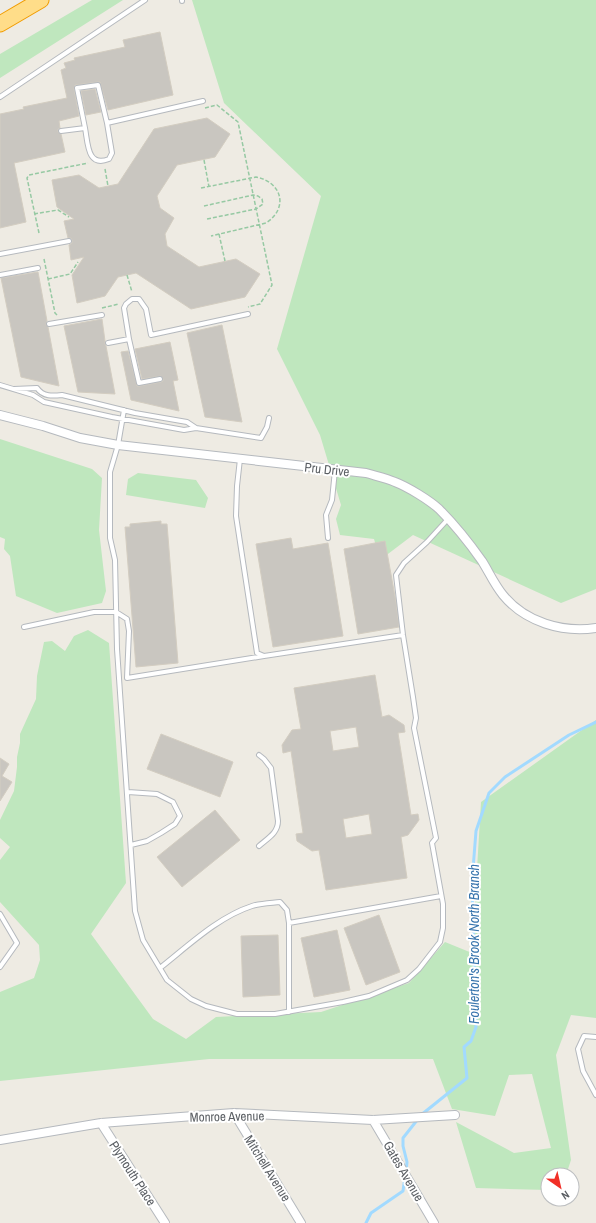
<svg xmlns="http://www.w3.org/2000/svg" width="596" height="1223" viewBox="0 0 596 1223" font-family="'Archivo Narrow',sans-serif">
<rect width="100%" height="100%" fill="#eeebe3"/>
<path fill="#bfe7be" d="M92,0H123L0,78V54Z
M192,0H596V589L561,603L413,535L380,560L374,539L340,535L336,519L341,505L320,435L277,349L321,196L224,103Z
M0,439L92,469L102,478L99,530L106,591L102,603L57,613L16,596L10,556L4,549L5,539L0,537Z
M138,473L196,480L208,498L205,508L126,495L128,479Z
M88,630L109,643L126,883L91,934L153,1019L186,1039L216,1017L321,1012L409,983L445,942L472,953L481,802L596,720V1018L571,1015L556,1055L571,1160L566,1175H548V1190L476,1188L456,1122L514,1153L551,1148L532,1074L509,1075L495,1116L452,1109L433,1059H209L0,1081V992L34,978L40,960L39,945L0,902V860L10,847L0,838V820L14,791L17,767V757L20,743V734L36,699L37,676L44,642L52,641L65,651L74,636Z"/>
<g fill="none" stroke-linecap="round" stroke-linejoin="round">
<path stroke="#a2daff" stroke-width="3" d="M421,1115L467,1078L464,1047L471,1041L476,1027L472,882L476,831L489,793L505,777L569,735L596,722
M406,1172L407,1162L403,1146V1138L418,1119
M366,1223L371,1213L403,1191L405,1177"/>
</g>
<path fill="#c9c6c0" stroke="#d3cdc1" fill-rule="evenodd" d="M160,32L173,95L108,110L100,82H98L75,85L74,89L79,116L59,121L60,128L58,129V132L61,134L65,152L14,163L26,222L0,228V114L24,109L23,107L67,98L61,70L66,68L64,63L75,60L74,58L125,47L123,40Z
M95,89L101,112L86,115L81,91Z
M207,118L230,134L215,157L177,165L157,196L160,208L174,218L165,234L167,246L199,267L236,259L260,274L245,297L191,309L136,273L118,277L105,296L77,303L72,275L84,257L71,260L69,245L72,243V240L71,238H68L64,221L74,219L57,207L52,180L79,175L99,188L118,184L154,129Z
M38,272L47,321L46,325L48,327L59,386L21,377L1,278Z
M102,319L105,341V344L106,346L115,394L78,392L64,326Z
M222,325L242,422L205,417L187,333Z
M170,342L178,380L173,381L179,411L131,400L121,352L128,351L137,386H140L161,382L163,381V379L161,376L142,379L135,349Z
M161,521V524H167L178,663L136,667L125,527H130V524Z
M291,538L293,549L328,543L343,636L273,647L256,544Z
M385,541L396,602L399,627L358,634L344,549Z
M375,675L382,717L389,715L404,725L405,732L398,733L411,815L418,814L419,820L408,835L401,837L407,878L326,890L319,850L312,851L297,841L296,834L303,833L291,751L283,753L282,745L292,730L301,729L294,688ZM356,727L359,747L333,751L330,731ZM369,814L372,834L346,838L343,819Z
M161,734L233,762L220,797L147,769Z
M0,758L9,764L2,776L12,782L0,801Z
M215,810L240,840L182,887L157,857Z
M379,915L400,972L366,985L344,928Z
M337,930L350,990L314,997L301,938Z
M278,935L280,995L243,997L241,936Z"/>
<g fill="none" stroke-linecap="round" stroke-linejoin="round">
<defs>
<path id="service" d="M182,0V1
M0,97L145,0
M85,128L77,88L98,85L107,123
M61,131L85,128C88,143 87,168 109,159L112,153L107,123L203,101
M0,254L69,241
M0,275L38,268
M49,324L102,315
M129,339L124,308L126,304L132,299H139L146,309L151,335L248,314
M108,343L129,339L139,383L160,379
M0,385L33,395L44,402L112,417L184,430L196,428L187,422L135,413L62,395C53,396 43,397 37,388L14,389
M124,410L118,445L110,472V538L115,560L117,649L135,911L143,940L167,980L191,999L206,1006L237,1014H275L343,1002L369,996L407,980L419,969L440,942L443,928V904L432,843L436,838L414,728L416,718L413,697L403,635L396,575L404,563L427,542L448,519
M196,428L261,438L267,427L269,418
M240,459L237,486L236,516L257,653L264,656L403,635
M328,538L326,515L332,500L335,470
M24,627L94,612H116L127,619L129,631L127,678L264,656
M259,755L264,759L271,768L278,821C278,833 268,838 259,846
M128,792L157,794L173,802L180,816L175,824L161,833L147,841L131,845
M0,914L17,943L0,967
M289,923V1012
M160,968C188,946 218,917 252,906C261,903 271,903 280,902L287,910L289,923L441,896
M596,1037L584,1036L578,1049L583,1071L596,1095"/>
<path id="minor" d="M0,415L43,426L80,438L118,445L366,473C376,476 386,478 395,482C408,487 429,500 439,509C454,524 470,544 482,561C489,572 494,584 503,595C525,622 562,633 596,628
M234,1113L301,1223
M373,1120L434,1223
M101,1123L165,1223
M0,1140L101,1123L234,1113L373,1120L455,1115"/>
<path id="motorway" d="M0,24L41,0"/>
</defs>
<use href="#service" stroke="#b5b9be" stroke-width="6"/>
<use href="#minor" stroke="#b5b9be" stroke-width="10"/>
<use href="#motorway" stroke="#f19c00" stroke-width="17"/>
<path stroke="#96c9a3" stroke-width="1.5" stroke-dasharray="4 2" stroke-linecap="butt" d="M205,108L217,105L238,122L272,285L260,304L248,307
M204,160L209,187
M105,169L108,186
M201,188L256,177C282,182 289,208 266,223L211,236
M204,206L253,195L258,196L262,199L263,204L256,209L207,219
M34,214L58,210L69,217
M39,233L27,178L29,175L88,163
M219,234L225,261
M44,259L55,313L57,315
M127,275L132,292
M48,279L70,274L78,262
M102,308L119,304"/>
<use href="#service" stroke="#fff" stroke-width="4"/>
<use href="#minor" stroke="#fff" stroke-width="8"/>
<use href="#motorway" stroke="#ffdd89" stroke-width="15"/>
</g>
<g text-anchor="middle" stroke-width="4" stroke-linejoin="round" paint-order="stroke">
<g font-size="13" fill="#5b5f64" stroke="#fff">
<text transform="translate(327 469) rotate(6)" y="5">Pru Drive</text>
<text transform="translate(227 1116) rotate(-1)" y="5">Monroe Avenue</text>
<text transform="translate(268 1168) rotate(58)" y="5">Mitchell Avenue</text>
<text transform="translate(404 1171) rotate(60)" y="5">Gates Avenue</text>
<text transform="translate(133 1173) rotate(57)" y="5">Plymouth Place</text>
</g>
<g font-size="14" font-style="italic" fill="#3875ad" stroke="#fff">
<text transform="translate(474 944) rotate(-90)" y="5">Foulerton's Brook North Branch</text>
</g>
</g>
<g transform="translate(560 1187) rotate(146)"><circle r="19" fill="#ffffff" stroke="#bdbfc1"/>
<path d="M0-3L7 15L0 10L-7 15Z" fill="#f12f27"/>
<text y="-6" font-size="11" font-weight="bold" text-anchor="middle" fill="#5b5f64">N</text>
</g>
</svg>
